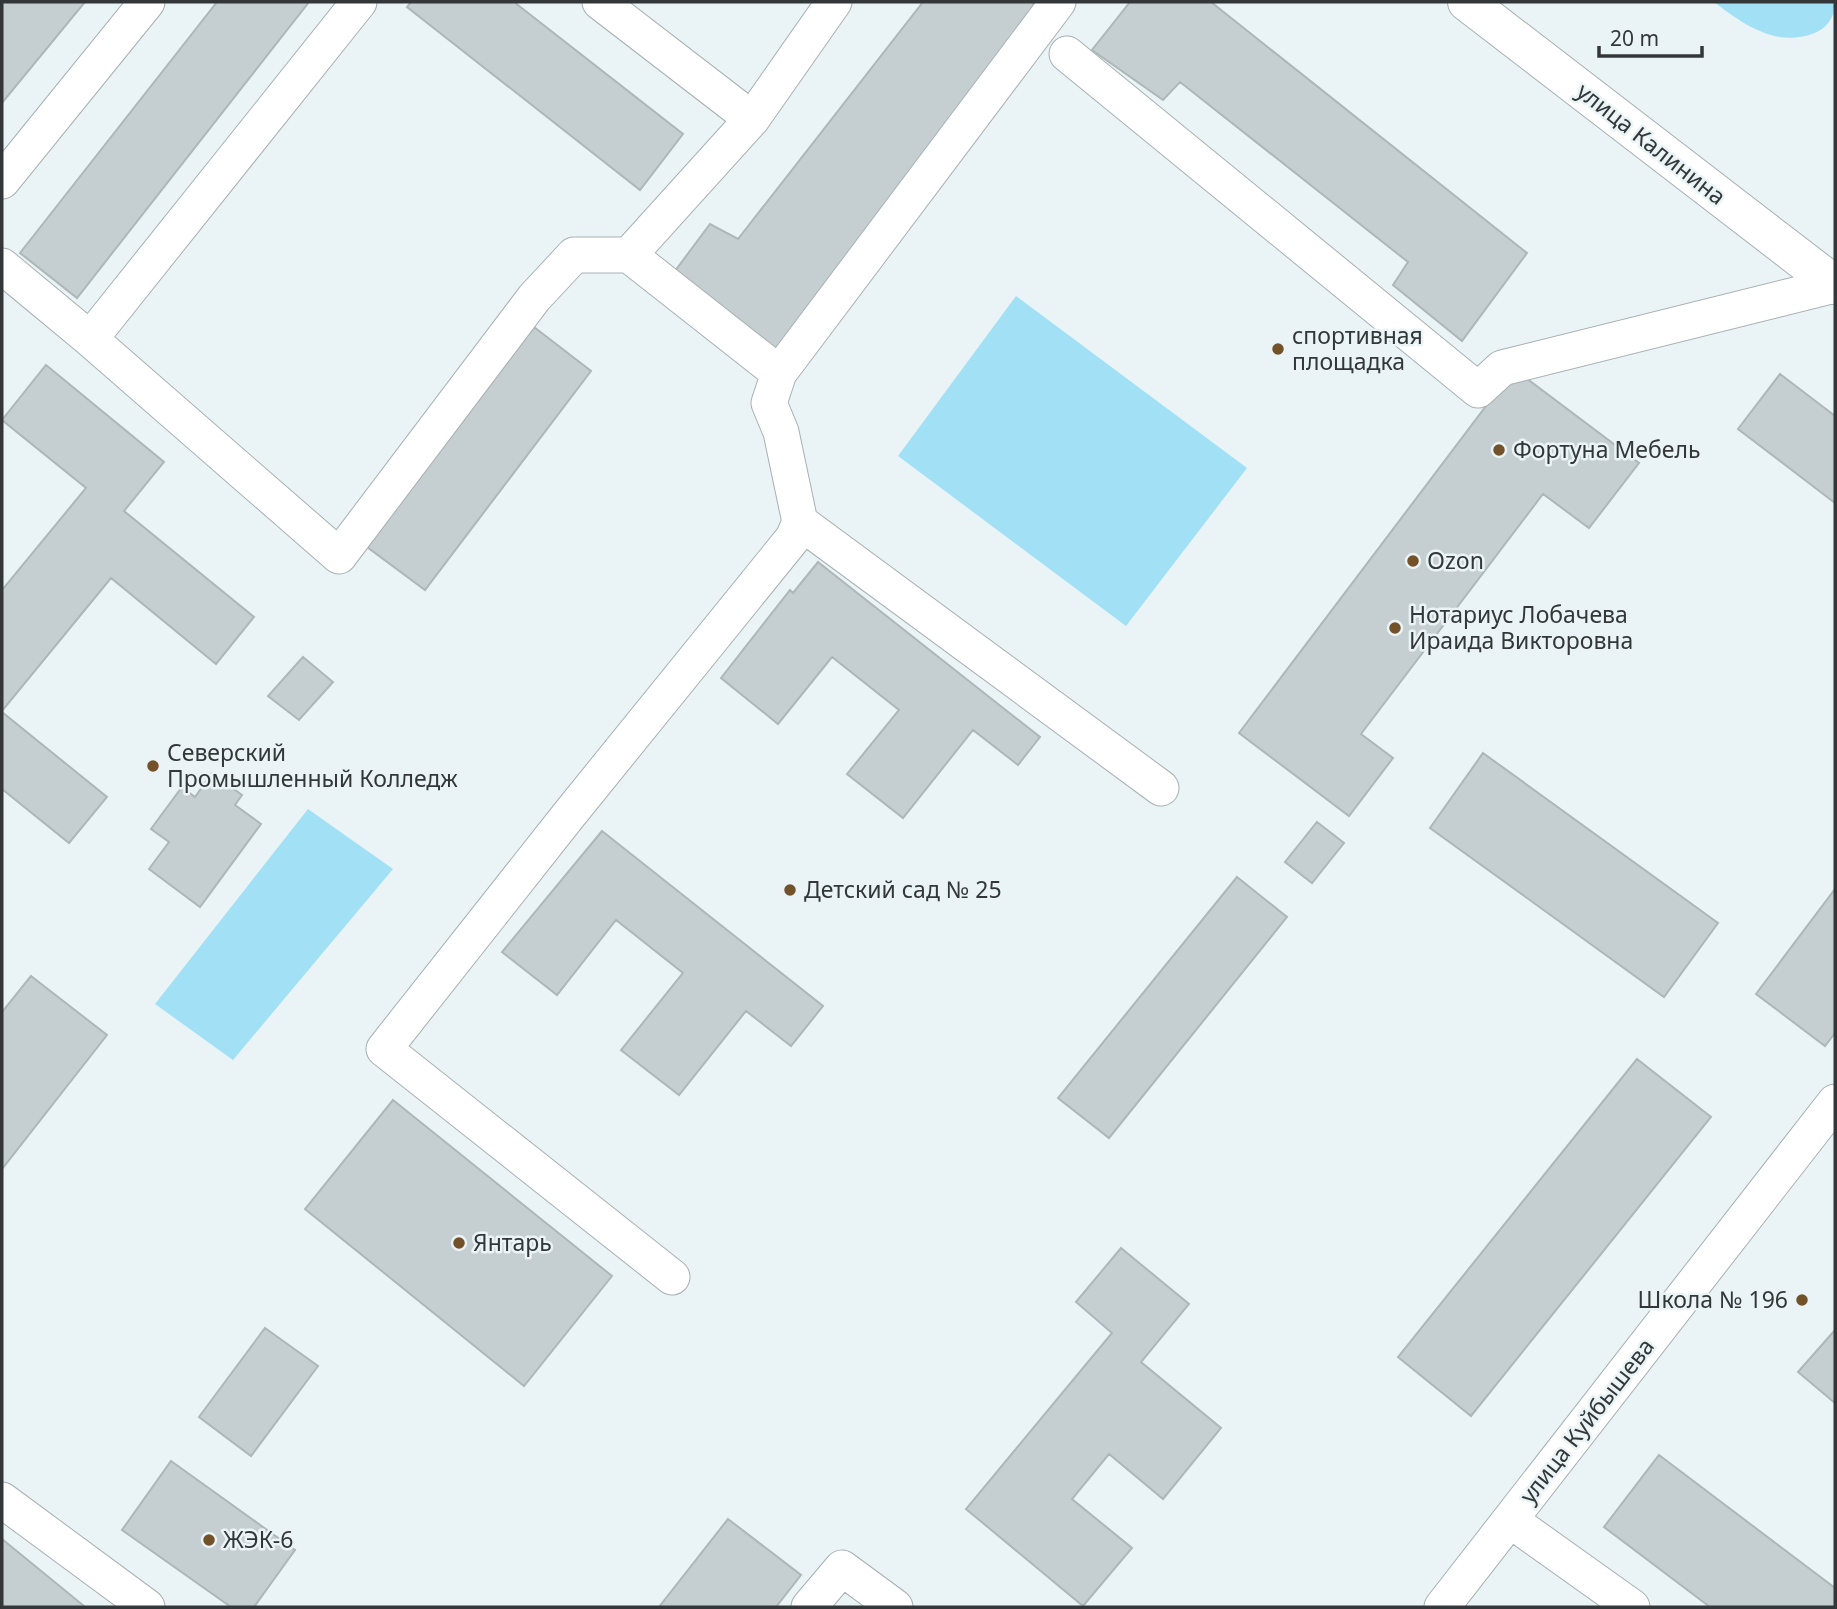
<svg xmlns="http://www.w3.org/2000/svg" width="1837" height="1609" viewBox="0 0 1837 1609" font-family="'Noto Sans',sans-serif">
<rect width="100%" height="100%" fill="#eaf4f7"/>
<path fill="#a1e0f5" d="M1714,2H1835C1835,17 1827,29 1812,34C1775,47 1743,24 1714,2Z
M1016,296L1247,468L1126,626L898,456Z
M308,809L393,869L233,1060L155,1004Z"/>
<path fill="#c5cfd2" stroke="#adb7ba" stroke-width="2" d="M2,2H85L2,103Z
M217,2H309L77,298L20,253Z
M411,2H514L683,134L640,190L407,7Z
M923,2H1031L1037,7L771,360L669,279L710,224L738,239Z
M1130,2H1211L1527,253L1462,341L1393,285L1408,262L1180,82L1163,100L1092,50Z
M534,327L591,371L425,590L367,547Z
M46,365L164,462L124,511L254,617L216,664L111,578L2,711V590L86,488L2,420Z
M1514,369L1639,463L1589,528L1543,494L1361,734L1393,758L1349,816L1239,733Z
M1780,374L1835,416V503L1738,429Z
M818,562L1040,737L1018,765L973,730L903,818L847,774L899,710L832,657L778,724L721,678L790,590L793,593Z
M303,657L333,682L299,720L268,696Z
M2,712L107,797L69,843L2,789Z
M1483,753L1718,923L1664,997L1430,828Z
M212,773L242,795L235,805L261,824L200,907L149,869L169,842L151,829L182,787L195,797Z
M1317,822L1344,843L1312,883L1285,862Z
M602,831L823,1006L791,1046L746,1011L679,1095L621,1050L683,973L616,920L557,995L502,952Z
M1237,877L1287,917L1109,1138L1058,1098Z
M1835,889V1033L1825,1046L1756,994Z
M31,976L107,1035L2,1169V1012Z
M1637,1059L1711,1117L1471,1416L1398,1357Z
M393,1100L612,1276L524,1386L305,1209Z
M1121,1248L1189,1304L1141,1362L1221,1428L1163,1499L1109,1454L1072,1499L1132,1548L1083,1606L966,1509L1112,1333L1076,1302Z
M265,1328L318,1366L251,1456L199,1417Z
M1835,1330V1403L1798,1372Z
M1659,1455L1835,1588V1607H1710L1604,1527Z
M171,1461L295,1550L254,1607H231L122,1530Z
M728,1519L801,1575L776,1607H659Z
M2,1539L84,1606L82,1607H2Z"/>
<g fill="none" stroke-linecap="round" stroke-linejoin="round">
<defs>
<path id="minor" d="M600,2L752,119L834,2
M1067,54L1478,390L1502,368L1835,285
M2,181L147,2
M629,255L752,119
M2,266L90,339L359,2
M90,339L339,556L534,298L574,255H629L779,373L1058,2
M800,522L1161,788
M672,1277L384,1049L568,816L793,538L800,522L781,432L769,403L779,373
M2,1500L147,1607
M1510,1520L1632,1607
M809,1607L842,1568L895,1607
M1442,1607L1835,1102"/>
<path id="major" d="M1467,2L1835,285"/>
</defs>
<use href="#minor" stroke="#a7b0b4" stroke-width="37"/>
<use href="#major" stroke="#a7b0b4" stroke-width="40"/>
<use href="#minor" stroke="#fff" stroke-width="35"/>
<use href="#major" stroke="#fff" stroke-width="38"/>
</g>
<g fill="#735229" stroke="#eaf4f7" stroke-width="2.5">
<circle cx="1278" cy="349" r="7"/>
<circle cx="1499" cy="450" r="7"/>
<circle cx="1413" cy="561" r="7"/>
<circle cx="1395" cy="628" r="7"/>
<circle cx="153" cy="766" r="7"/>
<circle cx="790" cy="890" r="7"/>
<circle cx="459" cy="1243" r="7"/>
<circle cx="1802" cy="1300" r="7"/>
<circle cx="209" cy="1540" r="7"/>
</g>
<g text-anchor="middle" stroke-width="5" stroke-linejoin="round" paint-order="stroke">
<g font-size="23" fill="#333739" stroke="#eaf4f7">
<text transform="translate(1651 144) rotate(38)" y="8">улица Калинина</text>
<text transform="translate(1587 1421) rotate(-52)" y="8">улица Куйбышева</text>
</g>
<g font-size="23" fill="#333739" stroke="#eaf4f7" text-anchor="start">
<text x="1292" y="344">спортивная<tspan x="1292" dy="26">площадка</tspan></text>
<text x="1513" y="458">Фортуна Мебель</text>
<text x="1427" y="569">Ozon</text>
<text x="1409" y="623">Нотариус Лобачева<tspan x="1409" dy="26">Ираида Викторовна</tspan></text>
<text x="167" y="761">Северский<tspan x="167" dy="26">Промышленный Колледж</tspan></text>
<text x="804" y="898">Детский сад № 25</text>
<text x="473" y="1251">Янтарь</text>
<text x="1788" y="1308" text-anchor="end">Школа № 196</text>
<text x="223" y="1548">ЖЭК-6</text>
</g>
</g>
<rect width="1837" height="1609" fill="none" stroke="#333739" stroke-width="7"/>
<path d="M1599 46v10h103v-10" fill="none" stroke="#333739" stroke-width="3.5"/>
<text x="1610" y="46" font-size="21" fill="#333739" stroke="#eaf4f7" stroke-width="5" paint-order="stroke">20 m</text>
</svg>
